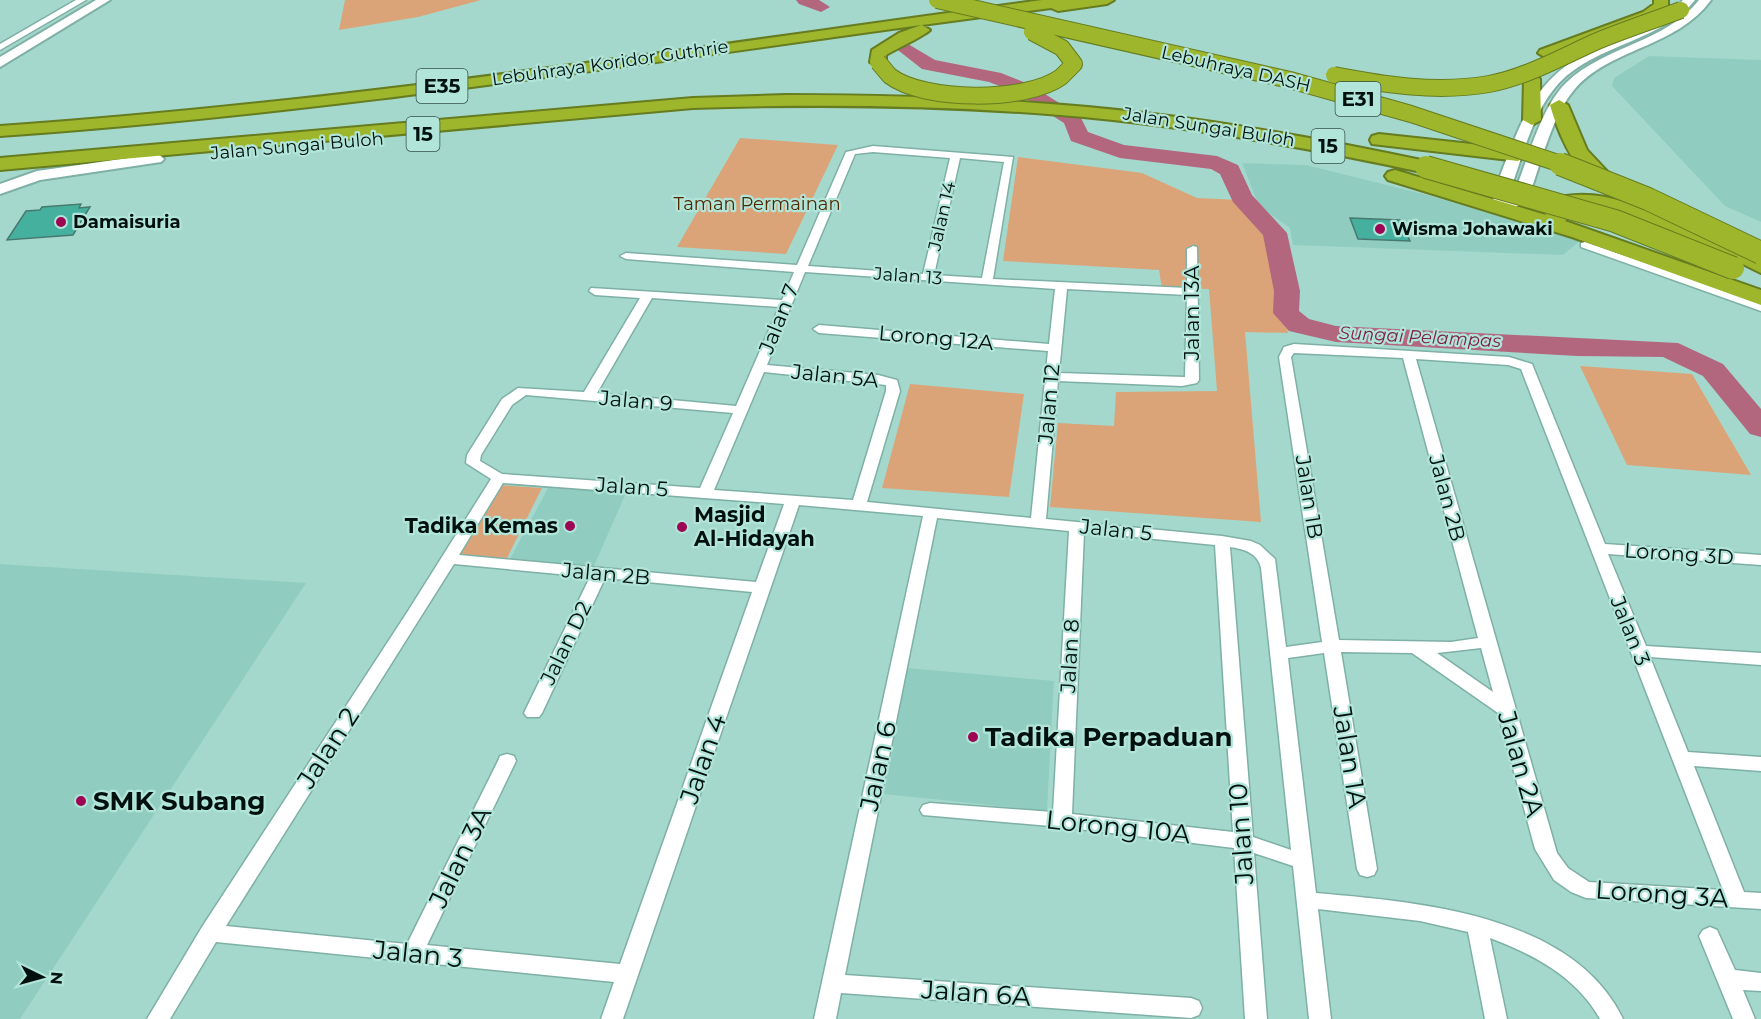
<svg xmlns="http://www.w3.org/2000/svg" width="1761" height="1019" viewBox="0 0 1761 1019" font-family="Montserrat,sans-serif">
<rect width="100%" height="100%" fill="#a5d8cc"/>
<path fill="#90cdc0" d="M1649,56L1761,60V222L1725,206L1612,86L1614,78Z
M1242,163L1306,165L1427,195L1582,239L1563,255L1293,245L1290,228L1259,206Z
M548,488L626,493L594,566L510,559Z
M0,564L306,583L20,1019H0Z
M907,668L1054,681L1047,811L884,794Z"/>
<path fill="#dba478" d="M345,0H481L418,17L339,30Z
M740,138L838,145L786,254L677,247Z
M1018,157L1142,173L1197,198L1239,200L1268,235L1288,333L1245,332L1261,522L1050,507L1058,423L1114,426L1116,392L1217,391L1209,289L1162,288L1159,270L1003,261Z
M1580,366L1692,374L1751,475L1627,465Z
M910,384L1024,394L1009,497L882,488Z
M499,485L542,488L507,558L458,555Z"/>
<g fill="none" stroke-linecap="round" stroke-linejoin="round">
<path fill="#b2677f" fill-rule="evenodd" d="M796,0H819L830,7L821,12L799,4Z
M903,41L935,60L1001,73L1029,84L1080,116L1088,132L1124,145L1217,156L1238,165L1252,195L1287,233L1300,291L1299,311L1309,319L1336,326L1678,343L1723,364L1761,409V437L1750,434L1703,376L1663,357L1577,356L1336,342L1289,331L1273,313L1274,291L1263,235L1233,202L1220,174L1211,169L1120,158L1071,141L1064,123L1015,92L989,82L922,69L894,47Z"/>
</g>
<path fill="#46b09e" stroke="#48796f" stroke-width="1.5" d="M81,204L79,208L90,207L73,235L7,240L26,211L40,210L42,207Z
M1350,218L1400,220L1410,241L1358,239Z"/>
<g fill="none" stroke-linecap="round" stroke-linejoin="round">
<defs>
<path id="street" d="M76,0H86L0,50V44Z
M873,146L1013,157L993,279L1187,288V249L1193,246L1197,247L1199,380L1197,383L1182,386L1058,381L1046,519L1222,536L1251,541L1260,545L1275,559L1286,647L1322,642L1279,357L1284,347L1294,344L1509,357L1532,364L1605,544L1761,555V565L1608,554L1646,646L1761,653V665L1650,657L1688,752L1761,757V771L1694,766L1744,892L1761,893V909L1586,898L1571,892L1554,880L1535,849L1498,713L1412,653L1341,652L1377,869L1374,875L1367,877L1360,875L1357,869L1324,653L1288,658L1316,893C1418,902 1573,914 1623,1019H1600C1577,977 1533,954 1490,938L1507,1019H1485L1468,932L1420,921L1318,909L1331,1019H1309L1293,866L1254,853L1267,1019H1245L1234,848L1062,827L923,815L920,810L923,805L930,803L1053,812L1069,531L937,518L845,975L1191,998L1199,1001L1202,1008L1199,1015L1191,1018L841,993L836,1019H814L923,516L799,505L623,1019H601L614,982L216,942L170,1019H147L202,927L408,611L491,479L466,463L467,455L502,399L518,388L584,392L640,298L595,295L589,291L591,288L782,300L794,272L626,259L620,256L626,253L797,265L846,152ZM873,152L950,158L923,274L808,266L855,154ZM960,158L1004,162L982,278L934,275ZM805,272L1055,289L1049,344L819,325L813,329L819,333L1048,351L1031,518L867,502L900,391L897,380L878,375L767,365ZM1067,289L1187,295L1185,377L1059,373ZM652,298L779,307L736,406L597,393ZM1294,353L1403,358L1478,638L1451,642L1339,640L1291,357ZM1416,359L1508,365L1521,369L1723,890L1589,882L1568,868L1557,853ZM764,372L886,385V391L853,500L714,490ZM526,395L733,413L700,488L502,474L480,461L481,455L512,405ZM503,483L784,504L756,582L459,555ZM1084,532L1215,545L1233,832L1072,814ZM1230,547C1244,549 1258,553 1261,568L1291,850L1253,837ZM454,564L590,577L524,713L527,717H539L542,713L605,578L752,592L620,964L427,945L516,761L514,756L507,754L500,756L498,761L407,944L226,926ZM1481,648L1493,692L1437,653Z
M1585,242L1761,303V311L1581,247V243Z
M1710,927L1717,930L1735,970L1761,973V991L1743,990L1755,1019H1733L1699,936L1703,930Z"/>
<path id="secondary" d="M96,0H110L0,67V57Z
M1683,0H1695C1665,40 1596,44 1559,83C1532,112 1522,160 1508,196L1509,199L1512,198C1527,164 1540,107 1567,82C1605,46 1666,42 1699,0H1711C1676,48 1609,48 1574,90C1551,117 1540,168 1527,201L1510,210H1498L1492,196C1524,118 1528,78 1610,40C1635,28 1664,22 1683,0Z
M156,154L161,156L164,159L161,162L40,180L0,194V184L37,171Z"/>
<path id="highway" d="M1042,0H1114L1107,4L1058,11L1051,8L922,25L930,30C924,36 896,49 886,55V62L878,67L870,62L872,50L899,33L921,25C615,67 309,115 0,136V126C349,102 695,47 1042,0Z
M1654,0H1668V6L1653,18L1552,56L1546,58L1538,53L1540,50L1643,12L1654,4Z
M1532,74L1540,79L1541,120L1532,125L1523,120L1524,79Z
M786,95C909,95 1031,99 1153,114C1245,125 1336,142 1426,161L1436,167L1426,173C1305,147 1183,125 1060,115C937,105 816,104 693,108L0,170V158L693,98Z
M1559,100L1568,105L1587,150L1621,186L1618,190C1584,199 1557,130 1550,105Z
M1379,134L1518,149L1527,155L1518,161L1372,144L1370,140L1372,136Z
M1395,170L1546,215L1542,209L1546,201C1587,186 1625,200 1664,217L1672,214L1679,216L1761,257V273L1694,240L1681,239L1613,211L1584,205L1563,208L1570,216L1565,221L1761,290V305L1572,237L1388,180L1385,176L1388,172Z"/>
</defs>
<use href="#street" stroke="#7eb0a5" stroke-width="3"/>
<use href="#secondary" stroke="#7eb0a5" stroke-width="4"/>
<use href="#highway" stroke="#667c20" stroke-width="4"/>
<use href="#street" fill="#fff" fill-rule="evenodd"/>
<use href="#secondary" fill="#fff" fill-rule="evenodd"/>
<use href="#highway" fill="#9db62b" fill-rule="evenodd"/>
<defs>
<path id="highway-bridge-far1" d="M937,0L1290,80L1411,114L1564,165
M878,62C882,66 886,72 890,76C924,102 1027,102 1061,77C1065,73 1070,68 1074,64L1062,48L1032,32
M1334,75C1385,85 1437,93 1489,84C1526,77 1560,58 1595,42C1623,30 1652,21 1681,10"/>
<path id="highway-bridge" d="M1560,164L1648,199L1761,253
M1426,167L1615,221L1733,268"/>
</defs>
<use href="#highway-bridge-far1" stroke="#667c20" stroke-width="18" stroke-linecap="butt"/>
<use href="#highway-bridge" stroke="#667c20" stroke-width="24" stroke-linecap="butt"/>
<use href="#highway-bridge-far1" stroke="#9db62b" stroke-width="16"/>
<use href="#highway-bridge" stroke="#9db62b" stroke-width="22"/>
</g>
<g fill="#9c0652" stroke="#b1e5d9" stroke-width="2">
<circle cx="61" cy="222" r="6"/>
<circle cx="1380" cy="229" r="6"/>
<circle cx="570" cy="526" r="6"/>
<circle cx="682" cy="527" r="6"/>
<circle cx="973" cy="737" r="6"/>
<circle cx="81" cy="801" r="6"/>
</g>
<g text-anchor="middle" stroke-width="4.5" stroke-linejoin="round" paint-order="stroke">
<g font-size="18" fill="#00100d" stroke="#b1e5d9">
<text transform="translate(610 63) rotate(-8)" y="6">Lebuhraya Koridor Guthrie</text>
<text transform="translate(1236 69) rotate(13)" y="6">Lebuhraya DASH</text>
<text transform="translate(1209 127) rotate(9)" y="6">Jalan Sungai Buloh</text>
<text transform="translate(297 146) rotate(-5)" y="6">Jalan Sungai Buloh</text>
<text transform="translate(942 216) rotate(-77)" y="6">Jalan 14</text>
<text transform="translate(908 276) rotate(4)" y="6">Jalan 13</text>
</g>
<g font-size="18" fill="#502800" stroke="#b1e5d9">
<text x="757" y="210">Taman Permainan</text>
</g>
<g font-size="18" font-weight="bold" fill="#00100d" stroke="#b1e5d9" text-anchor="start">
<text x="73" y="228">Damaisuria</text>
<text x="1392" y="235">Wisma Johawaki</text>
</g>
<g font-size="18" font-style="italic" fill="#7e2147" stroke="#b1e5d9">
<text transform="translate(1420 337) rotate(3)" y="6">Sungai Pelampas</text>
</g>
<g fill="#b1e5d9" stroke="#35504a" stroke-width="1.5">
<rect x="416.5" y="69" width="51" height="34" rx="4.5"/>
<rect x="1335.5" y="82" width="45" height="34" rx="4.5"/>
<rect x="406.5" y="117" width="33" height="34" rx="4.5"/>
<rect x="1311.5" y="129" width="33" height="34" rx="4.5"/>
</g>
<g font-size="20" font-weight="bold" fill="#00100d">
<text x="442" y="93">E35</text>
<text x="1358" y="106">E31</text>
<text x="423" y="141">15</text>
<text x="1328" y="153">15</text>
</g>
<g font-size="21" fill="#00100d" stroke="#b1e5d9">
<text transform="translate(1192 313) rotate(-90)" y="7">Jalan 13A</text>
<text transform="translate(779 319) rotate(-68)" y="7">Jalan 7</text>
<text transform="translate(936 338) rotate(5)" y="7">Lorong 12A</text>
<text transform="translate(835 376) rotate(6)" y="7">Jalan 5A</text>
<text transform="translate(636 401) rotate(5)" y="7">Jalan 9</text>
<text transform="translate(1049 404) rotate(-85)" y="7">Jalan 12</text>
<text transform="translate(632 487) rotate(4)" y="7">Jalan 5</text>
<text transform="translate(1309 497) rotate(81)" y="7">Jalan 1B</text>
<text transform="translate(1447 498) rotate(75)" y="7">Jalan 2B</text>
<text transform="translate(1116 530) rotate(6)" y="7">Jalan 5</text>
<text transform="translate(1679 554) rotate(4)" y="7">Lorong 3D</text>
<text transform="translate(606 574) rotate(5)" y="7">Jalan 2B</text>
<text transform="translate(1630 631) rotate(68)" y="7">Jalan 3</text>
<text transform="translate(566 643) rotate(-64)" y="7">Jalan D2</text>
<text transform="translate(1070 656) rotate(-87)" y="7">Jalan 8</text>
</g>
<g font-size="21" font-weight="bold" fill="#00100d" stroke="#b1e5d9" text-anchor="start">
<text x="694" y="522">Masjid<tspan x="694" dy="24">Al-Hidayah</tspan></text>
<text x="558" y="533" text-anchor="end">Tadika Kemas</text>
</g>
<g font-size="26" font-weight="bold" fill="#00100d" stroke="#b1e5d9" text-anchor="start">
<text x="985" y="746">Tadika Perpaduan</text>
<text x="93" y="810">SMK Subang</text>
</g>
<g font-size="26" fill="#00100d" stroke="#b1e5d9">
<text transform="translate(328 748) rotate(-57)" y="9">Jalan 2</text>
<text transform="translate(1350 757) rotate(81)" y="9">Jalan 1A</text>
<text transform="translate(703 759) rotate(-71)" y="9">Jalan 4</text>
<text transform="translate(1521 764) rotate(74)" y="9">Jalan 2A</text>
<text transform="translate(878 766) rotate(-78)" y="9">Jalan 6</text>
<text transform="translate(1118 827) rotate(6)" y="9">Lorong 10A</text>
<text transform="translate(1241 834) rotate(-94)" y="9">Jalan 10</text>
<text transform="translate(460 857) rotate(-64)" y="9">Jalan 3A</text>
<text transform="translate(1662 894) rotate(4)" y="9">Lorong 3A</text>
<text transform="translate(418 954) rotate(6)" y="9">Jalan 3</text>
<text transform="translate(976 993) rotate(4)" y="9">Jalan 6A</text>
</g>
</g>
<g transform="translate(42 977) rotate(95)" stroke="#b1e5d9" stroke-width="4.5" paint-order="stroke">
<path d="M0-4.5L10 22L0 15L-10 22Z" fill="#00100d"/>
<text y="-9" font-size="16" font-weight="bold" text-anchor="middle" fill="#00100d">N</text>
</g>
</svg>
